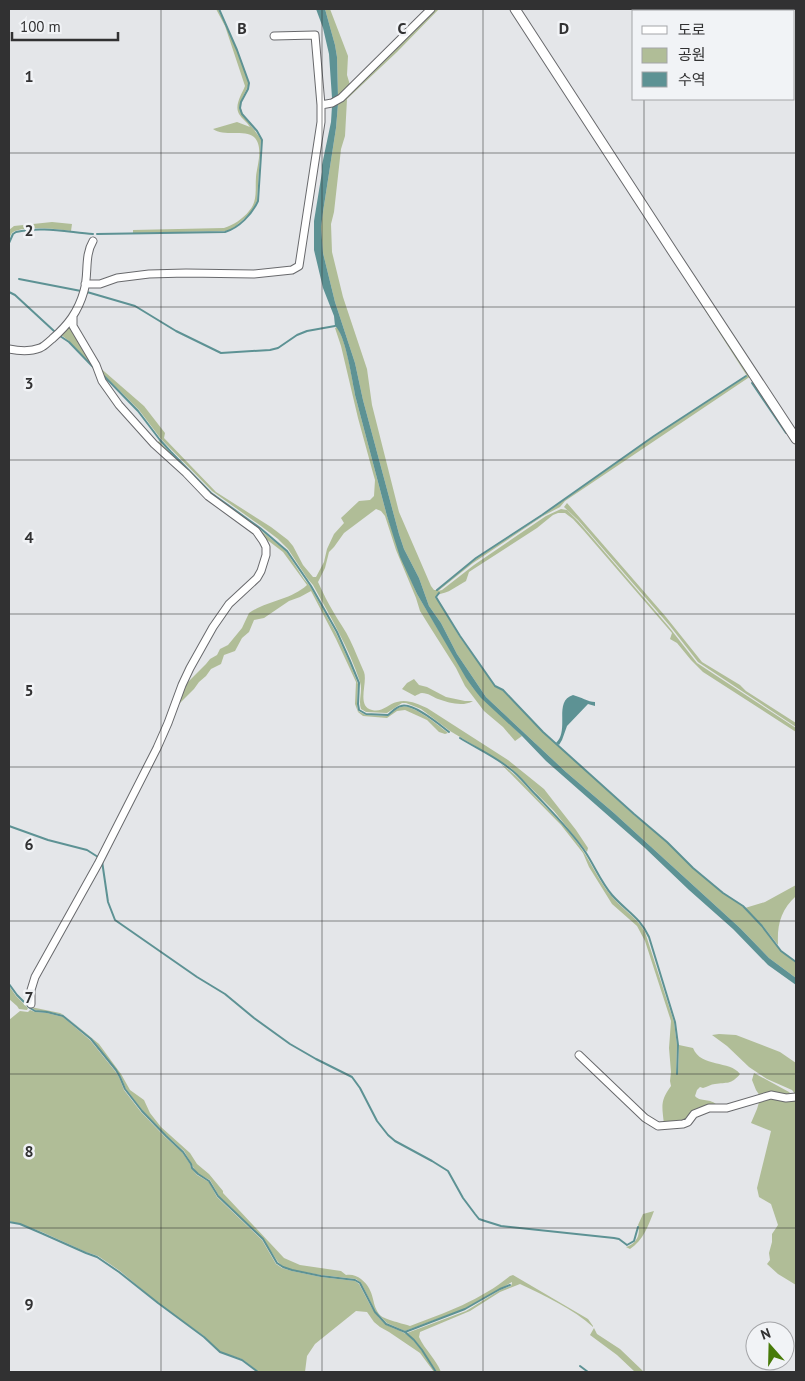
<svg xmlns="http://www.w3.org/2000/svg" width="805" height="1381" viewBox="0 0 805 1381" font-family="'PT Sans','Noto Sans KR',sans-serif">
<rect width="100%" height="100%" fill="#e4e6e9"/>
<path fill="#b0bd97" d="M216,9H218L237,50L249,83C247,90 243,95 241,101C237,114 255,128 261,140L257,201L251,213L231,230L225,231L133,233V230L224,228C233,225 243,219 249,211C258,201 255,189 256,177C257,165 264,147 254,137C245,129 223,137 213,129L237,122L250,127C247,122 242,119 239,114C234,105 242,94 245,86L225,26Z
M325,9H330L348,56L347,75L350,85L399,37L423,12L428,9L338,96L337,57L335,45Z
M433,9H439L397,52L347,99L345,136L341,149L334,212L331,224L332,252L343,297L367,369L372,405L399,512L431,586L434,590H438L477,558L542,516L655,436L747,376L602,149L751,376L565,501L560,507L543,516L473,563L438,591L442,590L474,565L546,516L561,509L567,510L578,521L669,627L697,663L796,728V732L703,672L691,660L677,643L670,639L672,633L584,531L573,519L565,513H558L553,515L537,528L472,570L469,572L466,581C461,584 456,587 451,590C445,594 440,592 436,597L459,636L495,686L503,691L543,732L634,815L667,842L693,868L723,893L742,906L762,926L781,951L796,963V978L769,958L740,928L614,813L566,772L486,697L457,654L441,623L429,606L419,578L404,549L399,534L363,400L355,363L335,302L323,253L321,227L323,212L336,128L338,104L380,64Z
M52,222L72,224L71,231C60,229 20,225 12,233C11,234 9,239 9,241V230L14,226Z
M71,324L95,368L69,341L60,334Z
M337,327C346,341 351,372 354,389L355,395L387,516L405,566L417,594L473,688L522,736L515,741L503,727L484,711L465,686L456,668L430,627L420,611L416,598L396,550L385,516L381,511L376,509L344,533L334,547L329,552L325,568L318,582C323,593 328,603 334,613C339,622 346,631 350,640C355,650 359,661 364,672C368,683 356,706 372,710C382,713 388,704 397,702C408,699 417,704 427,708L508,760L544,789L576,830L588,848L587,852L554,811L510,767L450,731L421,709L406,703H402L387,713L366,712L361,709C358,700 363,691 360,682C349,648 330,616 313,585L307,578L288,549L278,539L261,526L212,491L161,439L139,410L99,370L98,366L144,406L165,433L164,438L216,492L271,527L288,540L293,546L303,565L313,577H316L324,562L327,549L334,534L344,523L341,518L359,501L370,500L374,496L375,480L373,473L358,418L341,346L335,328Z
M159,441L210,494L243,518L259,529L286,551L304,579L310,586L336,633L349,661L358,684L357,704L358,711L366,715L388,716C392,713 396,708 401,707C412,703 439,726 448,733L445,734L439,732L427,720L405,710L397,711L387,718L363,716L358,712L355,704L356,682L336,639L311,591L300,597L289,601L264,618L254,620L249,632L242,638L235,651L224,655L221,664L211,669L206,676L199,682L194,689L176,707L184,686L206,664L210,659L217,655L220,649L228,645L242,628L249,613C266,601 291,600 307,585L283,552L215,500L156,444Z
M567,503L666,617L702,662L740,685L746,691L796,723V727L698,662L670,626L578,520L564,507Z
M414,679L419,685L427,687L446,697L465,701H473C463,707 449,703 438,699C433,697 428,693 422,693C420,693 417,695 415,696L402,689L407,683Z
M501,764C515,773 526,786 537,798C554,815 572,833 585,854C593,867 599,880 609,893C620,908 636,916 645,932L674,1022L677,1045L676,1073H678L679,1045L693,1048C701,1068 730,1060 740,1074C731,1085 727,1082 715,1084C711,1084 707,1087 703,1088L700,1087L697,1090L695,1096C701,1103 710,1097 718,1106L698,1108L683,1122L664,1124C662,1106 660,1101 671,1086L670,1081L671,1072L669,1048L671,1021L645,941L637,926L612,904L589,867L583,853L561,825Z
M796,885V896C781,910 777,924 778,945L763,926L745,908L765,902Z
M9,986L16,996L28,1008L27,1010L19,1009L17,1006L9,999Z
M31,1007L60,1013L64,1015L99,1044L121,1074L130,1090L144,1100L150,1113L161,1127L190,1153L197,1164L209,1174L223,1191V1193L284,1258L300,1265L341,1271L346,1275C352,1274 357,1276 361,1279C377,1292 370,1305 381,1316C384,1319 404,1324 410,1326C445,1313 481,1300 510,1276L513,1275L588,1319L593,1326V1327C574,1309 543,1295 520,1284L500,1292L470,1311L420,1332L419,1337C425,1350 436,1359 441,1372H437L418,1344L407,1333L466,1311L500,1290L511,1286L512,1283V1282L464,1309L405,1331L387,1323L376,1312L361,1283L356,1279L321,1275L292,1270L283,1267L278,1262L263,1239L219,1196L210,1180L198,1174L193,1167L191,1163L184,1151L166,1135L142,1110L126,1089L121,1077L116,1070L92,1039L64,1015L55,1013L35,1010Z
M30,1010L35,1012L47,1013L63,1017L90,1040L115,1071L119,1077L124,1090L141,1112L165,1137L182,1152L190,1164L191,1168L197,1175L209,1182L217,1197L262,1240L276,1264L282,1268L292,1271L321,1277L355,1281L359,1284C367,1298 372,1312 384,1323C390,1328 398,1329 404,1333C414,1337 431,1363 435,1372H434L420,1353L389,1332L380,1327L374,1322L367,1312L356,1311L315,1344L307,1356L305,1372H259L242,1359L220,1352L204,1336L158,1303L120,1271L98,1256L86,1252L42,1232L20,1224L9,1221V1020L20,1011L28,1012Z
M719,1034L736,1035L780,1052L796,1063V1095L792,1090L767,1079L749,1067L727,1046L712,1035Z
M754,1073L789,1092L792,1095L760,1096L756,1090L752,1080Z
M766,1097L796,1098V1285L778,1274L767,1264L770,1260L769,1253L772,1242V1234L778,1225L771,1204L759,1197L757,1188L771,1131L751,1123L757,1109L760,1099Z
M654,1211C649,1224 643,1241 630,1249L626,1247C636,1244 641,1235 638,1225L643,1214Z
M594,1328L597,1334L620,1349L644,1372H635L617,1355L590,1335Z"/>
<path fill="#5d9294" d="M316,9H325L335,45L337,57L338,97L334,99L332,98L329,54L323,28Z
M338,104L336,128L323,212L321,227L323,253L335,302L355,363L363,400L399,534L404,549L419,578L429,606L441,623L457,654L486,697L566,772L614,813L740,928L769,958L796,978V985L768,965L733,929L689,890L645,848L546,761L522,736L481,698L473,688L466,678L417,594L400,557L387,516L355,395L354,389C351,374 345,334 335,326L334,316L323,288L314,250V221L322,172V165L331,122L332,106Z
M573,695C581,697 588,702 595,702V706L588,704L567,726L562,740L559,745L556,743C570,730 553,701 573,695Z"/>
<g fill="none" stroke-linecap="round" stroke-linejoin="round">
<path stroke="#5d9294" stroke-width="2" d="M97,234L225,232C239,228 252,214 258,201L262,140L257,131L242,114L240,108L241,102L248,89L249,83L237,50L219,9
M9,243L13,234L16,232C41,226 67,232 93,234
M19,279L81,291
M9,292L15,295L54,331
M87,292L135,306L176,331L221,353L270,350L278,348L297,335L307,331L335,326
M60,336L69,342L94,368
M104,376L138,411L160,440L171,452L211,493L260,528L287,551L311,586L337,632L350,661L359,683L358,704L359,710L366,714L388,715C392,712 396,707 401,706C413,702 440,725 449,732
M752,383L786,433
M437,590L476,558L542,515L654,436L746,376
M439,593L436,597L439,602L460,636L495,686L503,690L543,732L634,814L667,842L693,868L723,893L743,906L762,926L781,951L796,962
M460,738C476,748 494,756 509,768C519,775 527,786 536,795C553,813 572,832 586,853C595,867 601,882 612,895C626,911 640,917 649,937L675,1022L678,1045L677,1074
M9,826L48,840L87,850L98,857
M102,861L108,902L115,920L197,977L225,994L254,1018L290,1044L316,1059L352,1077L360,1088L377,1121L388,1135L395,1141L432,1161L448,1171L463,1198L475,1214L479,1219L485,1221L501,1226L614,1238L619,1239L627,1245L634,1241L638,1227
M9,984L17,995L30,1008L35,1011L47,1012L63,1016L91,1039L116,1070L120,1077L125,1089L142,1111L166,1136L183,1152L191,1164L192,1168L198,1174L209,1181L218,1196L263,1239L277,1263L283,1267L292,1270L321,1276L355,1280L360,1283L375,1312L386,1324L405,1332L414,1340L422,1350L436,1372
M9,1222L20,1224L41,1233L86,1253L97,1257L119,1272L158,1303L204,1337L220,1352L242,1360L258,1372
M405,1332L465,1309L500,1289L510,1285
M580,1366L588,1372"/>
<defs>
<path id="minor" d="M321,105L332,103L341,98L431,9
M85,284H100L117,278L149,274L186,273L254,274L292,270L299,266L321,122V105L315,35L274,36
M9,349C19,351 30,352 40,348C45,346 48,342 52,339C68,325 78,312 84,291C89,274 84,256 93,241
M31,1004V990L35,977L98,864L157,748L168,723L182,685L190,668L213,627L229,604L257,578L261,571L266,555V547L263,541L256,531L208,496L186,473L154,444L119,405L102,381L96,365L73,326V317
M579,1055L645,1118L658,1126L683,1124L688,1122L694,1114L709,1108H727L771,1095L786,1098L796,1097"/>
<path id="tertiary" d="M515,9L673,252L796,439"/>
</defs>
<use href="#minor" stroke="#68696c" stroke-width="9"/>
<use href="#tertiary" stroke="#68696c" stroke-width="11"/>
<use href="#minor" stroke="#fff" stroke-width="7"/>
<use href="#tertiary" stroke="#fff" stroke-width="9"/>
</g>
<path fill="none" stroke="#313132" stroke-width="1" stroke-opacity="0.55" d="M161,9V1372M322,9V1372M483,9V1372M644,9V11M644,99V1372M9,153H796M9,307H796M9,460H796M9,614H796M9,767H796M9,921H796M9,1074H796M9,1228H796"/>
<g font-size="16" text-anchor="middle" font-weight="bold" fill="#313132" stroke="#f1f3f6" stroke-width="5" stroke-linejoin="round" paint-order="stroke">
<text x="242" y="34">B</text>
<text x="402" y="34">C</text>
<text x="564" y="34">D</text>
<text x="29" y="82">1</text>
<text x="29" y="236">2</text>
<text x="29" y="389">3</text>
<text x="29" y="543">4</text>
<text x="29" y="696">5</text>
<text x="29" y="850">6</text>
<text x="29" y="1003">7</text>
<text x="29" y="1157">8</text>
<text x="29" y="1310">9</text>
</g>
<rect width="805" height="1381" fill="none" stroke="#313132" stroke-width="20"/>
<rect x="632" y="10" width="162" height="90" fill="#f1f3f6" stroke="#a4a5a8"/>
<rect x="642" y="26" width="25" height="8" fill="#ffffff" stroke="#a4a5a8"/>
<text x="678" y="35" font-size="15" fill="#313132">도로</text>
<rect x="642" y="48" width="25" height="15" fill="#b0bd97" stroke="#a4a5a8"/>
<text x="678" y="60" font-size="15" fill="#313132">공원</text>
<rect x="642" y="72" width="25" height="15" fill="#5d9294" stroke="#a4a5a8"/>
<text x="678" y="85" font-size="15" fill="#313132">수역</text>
<g transform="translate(770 1346) rotate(340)"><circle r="24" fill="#f1f3f6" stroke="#a4a5a8"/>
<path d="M0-4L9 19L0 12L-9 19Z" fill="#487b09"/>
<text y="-8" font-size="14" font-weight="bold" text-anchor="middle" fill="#313132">N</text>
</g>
<path d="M12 32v8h106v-8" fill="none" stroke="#313132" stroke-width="2.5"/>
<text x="20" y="32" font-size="15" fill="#313132" stroke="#f1f3f6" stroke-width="4" paint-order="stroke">100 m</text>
</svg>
